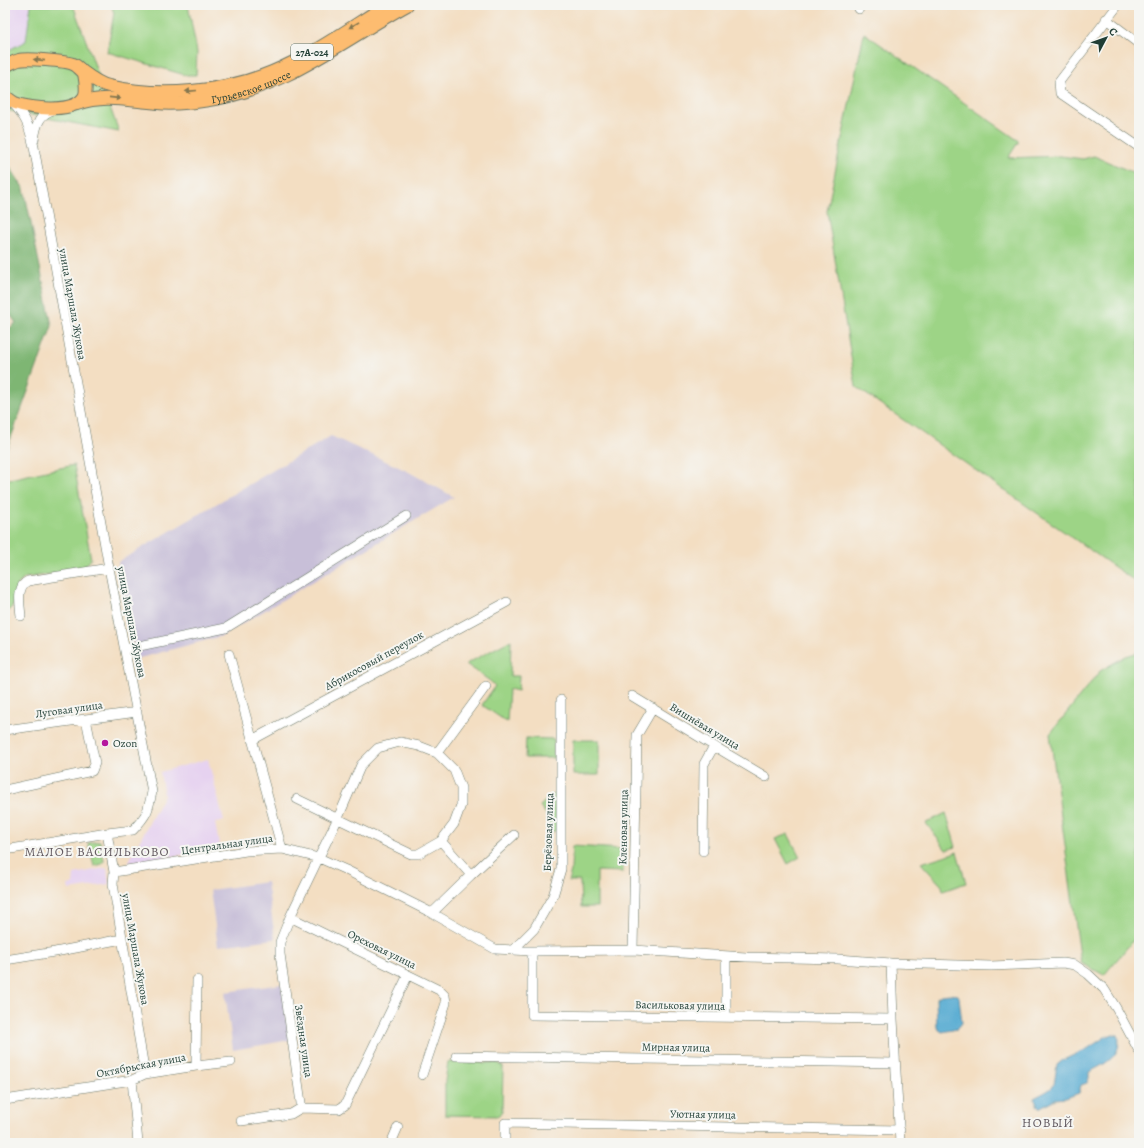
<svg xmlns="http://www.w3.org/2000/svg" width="1144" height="1148" viewBox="0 0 1144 1148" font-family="Alegreya,serif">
<rect width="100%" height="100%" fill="#f6f6f2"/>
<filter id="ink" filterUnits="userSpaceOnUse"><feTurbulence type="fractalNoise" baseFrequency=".025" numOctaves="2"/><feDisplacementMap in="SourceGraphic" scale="8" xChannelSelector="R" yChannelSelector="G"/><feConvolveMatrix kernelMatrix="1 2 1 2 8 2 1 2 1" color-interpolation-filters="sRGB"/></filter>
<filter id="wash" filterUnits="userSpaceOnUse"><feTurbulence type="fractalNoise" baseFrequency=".012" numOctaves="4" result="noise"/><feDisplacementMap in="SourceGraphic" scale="16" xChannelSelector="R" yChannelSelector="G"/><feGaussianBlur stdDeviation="0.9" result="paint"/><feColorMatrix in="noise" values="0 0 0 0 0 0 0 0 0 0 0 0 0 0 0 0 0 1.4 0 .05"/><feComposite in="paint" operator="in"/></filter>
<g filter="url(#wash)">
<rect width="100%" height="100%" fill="#f3dec2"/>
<path fill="#e6d2f0" d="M5,5H31L26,41L5,52Z
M208,759L224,821L215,823L220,849L129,863V861L164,795L160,772Z
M105,868L107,869L109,884L69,890L68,885L73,884L74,874Z"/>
<path fill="#c8bfd8" d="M331,436L407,471L454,497L222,636L136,659L118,562Z
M267,882L275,939L218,946L210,890Z
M282,984L290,1040L233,1050L225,992Z"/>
<path fill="#9dd486" stroke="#5e885d" d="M31,5H73L119,132L5,110V52L26,41Z
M111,5H188L197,52L196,75H185L107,52L114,13Z
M864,33L1019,141L1008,158L1060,156L1083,159L1094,156L1139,175V584L856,387L827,211Z
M74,465L91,559L83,569L25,578L17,585V601L9,610L5,611V480Z
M511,640L510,676H519L518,691L509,689L507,722L482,705L495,686L490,681L466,664Z
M1139,652V938L1137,936L1104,975L1081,963L1050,734L1100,671L1126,656Z
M526,738L554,739V758H525Z
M573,740H599V775H573Z
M553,794H558V830L551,832L546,814L540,806Z
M946,813L956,847L946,850L926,823Z
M788,834L800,857L788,864L775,839Z
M100,841L104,861L102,864L94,866L88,843Z
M572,846L623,849V872L597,871V907H581L580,881H568L571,871Z
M957,852L966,883L943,891L942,886L921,863Z
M448,1062L498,1063L503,1067L502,1111L498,1116L445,1115V1081Z"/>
<path fill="#7eb673" stroke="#4e7a54" d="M5,159L24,189L52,326L5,454V328L7,330L16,323L10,314L5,317Z"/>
<path fill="#56abd2" stroke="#3a7483" d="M950,994L958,995L959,997L962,1023L957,1029L942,1032L937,1028L936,998L941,995Z
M1113,1034L1118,1035C1123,1056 1105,1064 1089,1072V1078L1087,1083L1081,1085L1079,1093L1066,1098L1055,1099L1039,1108L1034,1098C1057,1086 1053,1089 1057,1065L1063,1060L1087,1049L1105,1037Z"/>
</g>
<g filter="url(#ink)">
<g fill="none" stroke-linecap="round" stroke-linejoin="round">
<defs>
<path id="minor" d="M858,5L859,9
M1118,5L1059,82L1060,93L1139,147
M1106,19L1139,44
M34,140C36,125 39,113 56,109
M21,616C20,605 16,586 28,581L109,568
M125,649L226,628L406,516
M229,654L282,849
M632,696L714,746L766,777
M5,730L137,712
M252,740L507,602
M437,753L486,686
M5,790L92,771L95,763L86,719
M297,799L411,854H418L441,841L454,824L461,805V788L454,770L437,753L419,746L400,742L378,748L361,765L338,818L290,917L439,990L445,996L446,1003L422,1075
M107,833L114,872L113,884L145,1074
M5,850L107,833L133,830C147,815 148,812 152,792L109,568L34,147C29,126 27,119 12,102
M703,851L704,764L714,746
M114,872L246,851L282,849L319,858L346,870L432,913L495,949L532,951L633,950L746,957L838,959L891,963L991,966L1063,963L1075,965L1088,974L1104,989L1116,1008L1139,1051
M471,875L514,835
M432,913L471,875L441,841
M513,950L534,929L553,896L561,869V700
M633,950L637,735L653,708
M532,951V1015L893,1019
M5,960L55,952L122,939
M891,963L893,1019L900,1143
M726,1017V956
M456,1056L895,1063
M196,1066L231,1062
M132,1080L138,1143
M5,1100L132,1080L145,1074L196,1066L197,980
M301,1108L339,1109L345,1105L408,975
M241,1121L291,1114L301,1108V1103L280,954V942L290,917
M391,1143L398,1127
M505,1143V1123L900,1130"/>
<g id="major">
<path d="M5,66C10,64 14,61 19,60C26,58 66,61 73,64C76,65 80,69 82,71C90,77 99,84 109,86C160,98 224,92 272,72C313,55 350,28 387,5"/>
<path d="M5,96C8,98 11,101 15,103C31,109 77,114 85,95C87,88 85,80 84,73"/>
<path id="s1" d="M77,104C106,94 128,101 158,103C171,105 196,102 209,100C286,88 341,41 407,5"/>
</g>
</defs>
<use href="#minor" stroke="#697566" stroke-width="10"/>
<use href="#major" stroke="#697566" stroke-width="14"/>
<use href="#minor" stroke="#fff" stroke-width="9"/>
<use href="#major" stroke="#fdbc6f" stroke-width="12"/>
</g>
<defs><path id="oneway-solid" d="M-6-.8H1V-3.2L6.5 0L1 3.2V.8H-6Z"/></defs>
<g fill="#83764f">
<use href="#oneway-solid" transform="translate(354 25) rotate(149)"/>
<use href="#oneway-solid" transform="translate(39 60) rotate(-174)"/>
<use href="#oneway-solid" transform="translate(191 91) rotate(175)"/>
<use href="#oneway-solid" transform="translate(115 98) rotate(6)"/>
</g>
</g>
<circle fill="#b5179e" stroke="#f6f6f2" stroke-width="1.5" cx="105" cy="743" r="4"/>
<g text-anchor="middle" stroke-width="4" stroke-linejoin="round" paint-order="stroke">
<rect fill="#f6f6f2" stroke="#60746d" stroke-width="1" x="291" y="44" width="42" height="16" rx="3"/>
<g font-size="10" font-weight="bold" fill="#1f3d34">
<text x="312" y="56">27А-024</text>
</g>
<g font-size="11" fill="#1f3d34" stroke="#f6f6f2">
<text dy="4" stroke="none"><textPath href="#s1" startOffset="177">Гурьевское шоссе</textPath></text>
<text transform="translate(73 304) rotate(80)" y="4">улица Маршала Жукова</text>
<text transform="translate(132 622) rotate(79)" y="4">улица Маршала Жукова</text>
<text transform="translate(374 660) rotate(-29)" y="4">Абрикосовый переулок</text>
<text transform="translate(69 709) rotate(-8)" y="4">Луговая улица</text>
<text transform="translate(705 726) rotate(31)" y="4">Вишнёвая улица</text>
<text transform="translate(623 827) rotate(-89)" y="4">Кленовая улица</text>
<text transform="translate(548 832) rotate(-88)" y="4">Берёзовая улица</text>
<text transform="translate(227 844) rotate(-8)" y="4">Центральная улица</text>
<text transform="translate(136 949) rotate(80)" y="4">улица Маршала Жукова</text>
<text transform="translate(382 949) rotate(26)" y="4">Ореховая улица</text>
<text transform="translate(680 1005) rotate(1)" y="4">Васильковая улица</text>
<text transform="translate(304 1041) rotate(82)" y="4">Звёздная улица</text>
<text transform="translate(676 1047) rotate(1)" y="4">Мирная улица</text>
<text transform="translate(141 1065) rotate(-11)" y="4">Октябрьская улица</text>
<text transform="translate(703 1114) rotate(1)" y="4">Уютная улица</text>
</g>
<g font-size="11" fill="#1f3d34" stroke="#f6f6f2" text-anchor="start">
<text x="113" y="747">Ozon</text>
</g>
<g font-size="13" letter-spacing="1" fill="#635a60" stroke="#f6f6f2">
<text x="97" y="856">МАЛОЕ ВАСИЛЬКОВО</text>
<text x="1048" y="1127">НОВЫЙ</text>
</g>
</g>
<rect width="1144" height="1148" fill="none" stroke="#f6f6f2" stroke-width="20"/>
<g transform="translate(1106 38) rotate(49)" stroke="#f6f6f2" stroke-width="3" paint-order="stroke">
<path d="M0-3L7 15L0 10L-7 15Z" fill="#1f3d34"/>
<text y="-6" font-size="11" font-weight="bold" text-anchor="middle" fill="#1f3d34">С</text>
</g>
</svg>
